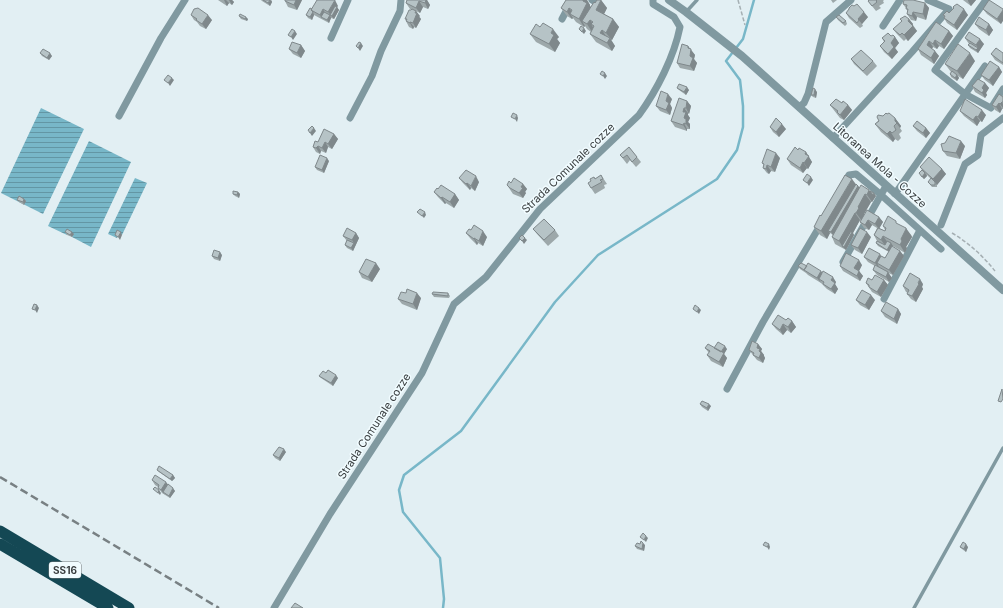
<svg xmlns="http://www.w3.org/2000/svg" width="1003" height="608" viewBox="0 0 1003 608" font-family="Inter,sans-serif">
<defs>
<pattern id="water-rules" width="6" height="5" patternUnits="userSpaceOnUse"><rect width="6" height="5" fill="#78b7c8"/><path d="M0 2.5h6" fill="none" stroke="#6396a4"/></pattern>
</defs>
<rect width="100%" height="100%" fill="#e2eff3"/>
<path fill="url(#water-rules)" d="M41,108L84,129L43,214L1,193Z
M89,141L131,162L91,247L72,237L73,234L69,232L67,235L48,226Z
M135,178L147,183L122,235L119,233L117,238L108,234Z"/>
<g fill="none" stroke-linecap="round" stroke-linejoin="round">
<path stroke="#78b7c8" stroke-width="2.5" d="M443,608L444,599L440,558L403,512L399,490L404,475L461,431L555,302L598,255L717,179L737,150L743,127V106L740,80L726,61L743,39L754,0"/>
<path stroke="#a5afb3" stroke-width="1.5" stroke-dasharray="4 2" stroke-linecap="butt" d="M738,0L745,25
M952,233C969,243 983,256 995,271"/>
<path stroke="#8099a0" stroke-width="3.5" d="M686,12L697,0
M914,608L1003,448"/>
<path stroke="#8099a0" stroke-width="7" d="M592,0L597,3
M986,0L935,70L965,94L991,108L1003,89
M562,19L572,0
M883,26L900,0
M331,38L348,0
M799,107L804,103L808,94L826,22L851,0
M119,116L161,38L185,0
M350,118L372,76L381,51L400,11L401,0
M833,138L912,52L949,9L928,0
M844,184L849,175L856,174L880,194L941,249
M895,194L985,66
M941,225L965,164L978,155L981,135L1003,118
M843,262L886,186
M884,299L920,230
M727,389L763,322L821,224
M274,608L330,514L422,373L454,304L486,277L540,209L639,115C657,90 674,57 680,27L674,17L653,4V0"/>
<path stroke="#8099a0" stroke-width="8" d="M669,0L686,12L742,56L1003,290"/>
<path stroke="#144854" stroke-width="11" d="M0,531L129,608
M0,544L108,608"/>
<path stroke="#788083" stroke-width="2.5" stroke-dasharray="8 4" stroke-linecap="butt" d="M0,477L219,608"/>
</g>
<path fill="#9da8aa" d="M218,0H232L234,2L232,5L229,3L227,6Z
M261,0H271L272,2L270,6L262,1Z
M302,0L297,10L288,7L285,1Z
M407,0H427L430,5L428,9L423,7L420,13L416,11L421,19L416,28L414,27L413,29L409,27L406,21V20L405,19L412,10L410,9L406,3Z
M566,0H587L590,5V7L595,3L601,0L607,8L604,14L613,19L619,27L612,40H611L615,46L612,51L596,42L590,34L591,32L587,29L585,26L584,27L576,22L573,18L572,19L567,16L561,8Z
M831,0H837L833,3Z
M869,0H884L883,1L884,3L879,6L881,8L876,11L868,1Z
M963,0H976L971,6Z
M925,3L929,8L926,20L917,17L916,21L911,20L907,14L908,11L903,4Z
M338,6L337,7L339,10L334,19L331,18L329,23L314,15L312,20L308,18L306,15L312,9Z
M953,7L968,15L957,30L947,23L944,18V17L943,15L949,13L954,8Z
M983,9H1003L1001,24L987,14Z
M846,13L868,17L862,24L863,26L860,28L849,18Z
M191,15L212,20L206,29L200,26L197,22L194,20Z
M239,16L248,19L247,21L241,19Z
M836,17L846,21L847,24L845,26L838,20Z
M900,19H909L913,24V25L917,31L908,41L906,39L904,41L897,34L893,29L902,22Z
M936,22L949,31L953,36L944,49L939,46L937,49L933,47L932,49L939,56L934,64L921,55L918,49Z
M975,24H989L993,30L989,36L979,29Z
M530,34L559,37L557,39L560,43L555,52L536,42Z
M891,36L895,37L899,43L895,48L898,52L892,59L884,52L880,46L884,42L882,38Z
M965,38L984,44L978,53L970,48L968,45L969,44Z
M301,45L305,51L301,58L293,54L289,49Z
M688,46L695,55L694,59L697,63L694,71L680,68L677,63Z
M40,53L52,56L49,60L42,56Z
M1003,53V65L995,60L991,54Z
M851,59L873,61L877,66L867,76L854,64Z
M975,61L963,79L958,76L959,78L957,81L951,77L950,74L951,72L945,64Z
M999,67L1002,72L993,86L985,80L981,75Z
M985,83L989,88L986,93L987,95L985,98L975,92L972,86Z
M677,88L689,90L686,95L679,90Z
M817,92L816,98L813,97L811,95Z
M1003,97V109H1002L1000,113L995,110L992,105Z
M672,99L670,104L672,108L670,115L660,111L656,106Z
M687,101L691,106L689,114L688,113V115L690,118L688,122L690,124V129H687V131L675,127L671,121Z
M842,103L848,105L852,110L844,120L840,118L830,105Z
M960,111L986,115L982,122L980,121L977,126L964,116Z
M887,114L895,118L901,126L900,128L902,131L899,134L901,138L898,141L895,139L893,142L881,132L875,124L883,116Z
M913,126L926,128L930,133L926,138L917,131Z
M770,127L786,129L779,137L773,132Z
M334,134L338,139L332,149L328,147L326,153L321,151L320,154L316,152L313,147L318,142Z
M965,146L960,159L947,156L943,151Z
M629,147L641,162L636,167L630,160L627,164L620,155Z
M798,150L806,152L812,162L808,169L807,168L803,173L791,165L787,159Z
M780,158L775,172L771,171L769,174L767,173L763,168L764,165L762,163Z
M329,161L324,173L317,170L315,167Z
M920,167L942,169L946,174L937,185V187H932L928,182L931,179L927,175V176L924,179L919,173L922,170Z
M601,175L607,184L604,185L605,188L595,194L591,188L595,179Z
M459,178L479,182L475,191L471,188L470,190L463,183Z
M511,183L523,184L527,189L525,192L526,193L523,198L513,194L507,185Z
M856,184L860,188L870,191L876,196L872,202H871L864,214V215L879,217L883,222L879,228L885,231V230L883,226L899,225L911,235L912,237L906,247L907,248L905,253L893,246L892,247L900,251L904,256L893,275L888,273L892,278L889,282L877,275L873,270L875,266L868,262L864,257L881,256L885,258L889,252L878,246L876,243L877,241L874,235L877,228L872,225L869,230L864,228L860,222L861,221L860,220L853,233L854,235L846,250L835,244L832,237L844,217L833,235L830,233L827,239L820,235L814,227L821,216Z
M438,189L455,194L459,200L454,208L446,203L445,204L438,197L434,192Z
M238,192L240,194L239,198L235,196L233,194Z
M24,199L26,201L24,205L19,202L17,200Z
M533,229L555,230L559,236L548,246L537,234Z
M65,232L74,234L72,237L67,235Z
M356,233L359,238L353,251L347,248L345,245L347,241L343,236Z
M466,233L487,237L483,246L478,243L477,245L470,238Z
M871,237L862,254L855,250L851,245Z
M222,255L220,261L214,259L212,256Z
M862,265L859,271L863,276L860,281L843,271L840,266Z
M798,266H807L822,273L836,282L835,284L838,289L835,294L827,289L821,283L808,275L806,273L800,269Z
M380,269L372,282L362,278L359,272Z
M872,280H884L888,285L881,297L872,292L866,283Z
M923,284L922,287L923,289L916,302L911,299L907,294L908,293L906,292L903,286Z
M448,293L450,296L449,298L434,297L432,294Z
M421,298L417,310L402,304L398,299Z
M856,300H875L869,310L860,305Z
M898,309L901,314L897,324L885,317L881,311Z
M792,321L796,327L791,333L787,330L783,335L776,329L772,324Z
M758,344L762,349L761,351L764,355V356L765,358L763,363L757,360L749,350Z
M705,348L727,349L724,354L727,358L723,367L711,361L707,355L709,353Z
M319,376L338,378L333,386L321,378Z
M700,404L711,406L708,411L702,407Z
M286,452L280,461L275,458L273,455Z
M157,470L173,475L175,478L172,481L159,472Z
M152,480L168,485L175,491L170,498L162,493L158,487L155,485Z
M640,544L645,545L644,551L637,549L635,546Z
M960,547H968L966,552L962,549Z"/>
<path fill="#7f888b" d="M224,0H226L229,3L227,6Z
M229,0H232L234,2L232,5Z
M271,0L272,2L270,6L268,3Z
M296,0H302L297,10L294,5Z
M335,0L338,6L337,7L339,10L334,19L328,12Z
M426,0H427L430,5L428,9L425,3Z
M583,0H587L590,5V6L593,11L582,21L585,26L584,27L579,19Z
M601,0L607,8L602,18L596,10Z
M968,0H976L971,6L968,1Z
M419,1L423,7L420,13L416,8Z
M925,3L929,8L926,20L923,14Z
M569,8L575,16L570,14L573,18L572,19L567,12Z
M323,9L326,15L321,17L320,15Z
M964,9L968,15L957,30L954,25Z
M1003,10V21L1001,24L997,19Z
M416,11L420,16L419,17L421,19L416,28L413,23Z
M313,12L314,15L312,20L310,17Z
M864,12L868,17L862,24L858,19Z
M913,12L917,17L916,21L912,16Z
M208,15L212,20L206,29L202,24Z
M330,15L331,18L329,23L327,20Z
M246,17L248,19L247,21L245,19Z
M613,19L619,27L612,40L606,33Z
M909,19L913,24L912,26L908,21Z
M590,20L595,27L591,24L594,29L592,32L587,24Z
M410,22L414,27L413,29L410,23Z
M989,24L993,30L989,36L986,30Z
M913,26L917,31L908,41L904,35Z
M584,28L586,31L584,34L582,32Z
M553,29L559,37L557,39L560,43L555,52L549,44L551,33Z
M602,30L607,38L600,33Z
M295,31L297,34L293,40L291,37Z
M949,31L953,36L944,49L941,44Z
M895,37L899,43L895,48L898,52L892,59L888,54L891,43Z
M610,38L615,46L612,51L607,43Z
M980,39L984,44L978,53L976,50L978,48L976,45Z
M935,40L939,46L937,49L933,44Z
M929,41L933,47L930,51L927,45Z
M361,43L363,46L360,51L358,48Z
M301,45L305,51L301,58L297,53Z
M688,46L695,55L694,59L697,63L694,71L690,66V56L688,48Z
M935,51L939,56L934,64L931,58Z
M50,53L52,56L49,60L47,58Z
M970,53L975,61L963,79L957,71Z
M999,67L1002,72L993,86L989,80Z
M605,73L607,76L605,79L603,76Z
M957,75L959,78L957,81L955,78Z
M172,78L174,80L170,86L168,83Z
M985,83L989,88L986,93L987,95L985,98L982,93V88Z
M687,87L689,90L686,95L684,92Z
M815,89L817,92L816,98L814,95Z
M668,94L672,99L670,104L672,108L670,115L666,110V101Z
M687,101L691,106L689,114L686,108Z
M1002,102L1003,104V108L1000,104Z
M999,103L1002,109L1000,113L996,107Z
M848,105L852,110L844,120L840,115Z
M684,108L688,113V115L690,118L688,122L690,124V129L686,124L684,118L683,112Z
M982,110L986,115L982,122L978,117Z
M517,115L518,118L517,122L515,119Z
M976,116L980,121L977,126L973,120Z
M895,118L901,126L900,128L895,121Z
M684,123L687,129V131L683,125Z
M782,124L786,129L779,137L776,132Z
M314,128L316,131L312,136L310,133Z
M926,128L930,133L926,138L923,133Z
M890,131L895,139L893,142L887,134Z
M334,134L338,139L332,149L328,144Z
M961,141L965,146L960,159L956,153Z
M325,142L328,147L326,153L322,148Z
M318,146L321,151L320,154L316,148Z
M806,152L812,162L808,169L804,163L805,154Z
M776,153L780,158L775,172L771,167Z
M327,158L329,161L324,173L322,170Z
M803,162L807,168L803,173L800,168Z
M767,165L771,171L769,174L766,169Z
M942,169L946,174L937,185L933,179Z
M925,173L927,176L924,179L922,177Z
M476,176L479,182L475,191L471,186Z
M811,177L813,180L809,186L807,183Z
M852,179L858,187V186L860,188L833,235L831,232L828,231L830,233L827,239L821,231Z
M467,183L471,188L470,190L466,184Z
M523,184L527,189L525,192L526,193L523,198L519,193L521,187Z
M869,190L873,195L874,193L876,196L872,202L867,195Z
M238,192L240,194L239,198L237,195Z
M455,194L459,200L454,208L450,202Z
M865,194L871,202L864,214L865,216L862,221L856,213H855L860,220L853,233L854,235L846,250L842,246L844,249L839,241Z
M442,197L446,203L445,204L441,198Z
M24,199L26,201L24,205L23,202Z
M425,212L426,215L424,218L422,216Z
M879,217L883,222L879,229L875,224Z
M868,220L872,225L869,230L865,225Z
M906,228L911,235L912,237L906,247L907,248L905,253L900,245L901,239Z
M483,231L487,237L483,246L479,241Z
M72,232L74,234L72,237L70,235Z
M121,232L122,235L120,240L118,237Z
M867,232L871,237L862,254L858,248Z
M356,233L359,238L353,251L351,248L354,243L352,240Z
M883,236L889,244L887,248L881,240Z
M474,238L478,243L477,245L474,239Z
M525,238L527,240L524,244L522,241Z
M891,243L893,246L889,252L887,250Z
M900,251L904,256L893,275L889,270Z
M220,252L222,255L220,261L218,258Z
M880,254L883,259L877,263L879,267V268L875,263Z
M859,260L862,265L859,271L863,276L860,281L857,276L854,268Z
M376,263L380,269L372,282L368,277Z
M821,271L825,276L819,279L821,283L817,278Z
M888,272L892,278L889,282L886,277Z
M833,277L836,282L835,284L838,289L835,294L831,289V280Z
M920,279L923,284L922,287L923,289L916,302L912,296Z
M884,280L888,285L881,297L877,292Z
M417,293L421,298L417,310L413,304Z
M871,295L875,300L869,310L865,305Z
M37,305L39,308L37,313L35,310Z
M699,308L701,310L699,314L697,312Z
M898,309L901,314L897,324L894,319Z
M792,321L796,327L791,333L788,327Z
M783,324L787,330L783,335L780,330Z
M758,344L762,349L761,351L764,355V356L765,358L763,363L759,358L757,348Z
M725,346L727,349L724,354L727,358L723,367L719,362L721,353Z
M336,375L338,378L333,386L331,383Z
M709,404L711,406L708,411L707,408Z
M284,449L286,452L280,461L279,458Z
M173,475L175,478L172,481L170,479Z
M166,482L170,487L163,492L165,495L161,490Z
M173,488L175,491L170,498L169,496Z
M159,490L161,493L160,495L158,493Z
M646,536L648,538L646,542L644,540Z
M643,543L645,545L644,551L642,549Z
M769,544L770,547L769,550L767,547Z
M966,544L968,547L966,552L964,549Z"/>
<path fill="#b6c3c6" stroke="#7f888b" d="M263,0H270L268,3Z
M285,0H296L294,5L285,1Z
M317,0H335L328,12L323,9L320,15L311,10Z
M407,0H426L425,3L419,1L416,8L406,3Z
M566,0H583V1L587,3L579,19L570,14L572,10L569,8L567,12L561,8Z
M597,0H601L596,10L613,19L606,33L602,30L600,33L610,38L607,43L590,34L594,26L591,24L593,22L590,20L587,24L582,21L594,2L595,3Z
M869,0H877L876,1L877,2L872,6L868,1Z
M904,0H913L925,3L923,14L913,12L912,16L907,14L908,9H906L907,5L903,4Z
M989,0L1003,9V10L997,19L983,9Z
M857,4L864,12L858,19L859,20L857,23L846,13L849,9V8L852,5L854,6Z
M957,4L964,9L954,25L944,18L945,16L943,15L947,11L949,13L954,8L953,7L954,6Z
M335,6L337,7L332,16L330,15L327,20L321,17L324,12L330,15Z
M198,8L208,15L202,24L196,20L197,19L191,15L194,9Z
M310,8L312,9L311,10L313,12L310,17L306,15Z
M412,9L416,11L415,13H417L413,23L410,22V23L406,21L407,19H405L409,10H411Z
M240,14L246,17L245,19L239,16Z
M839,15L846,21L843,23L836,17Z
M905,16L909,19L908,21L913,26L904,35L902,33L900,35L893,29L902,21L900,19Z
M979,17L989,24L986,30L975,24Z
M936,22L949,31L941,44L935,40L933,44L929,41L927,45L935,51L931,58L918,49Z
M543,23L553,29L551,33L554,35L549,44L530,34L536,24L540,27Z
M581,26L584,28L582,32L579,29Z
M292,29L295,31L291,37L288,35Z
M969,32L980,39L976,45L965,38Z
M888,33L891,36L893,35L895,37L891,43L894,47L888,54L880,46L885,41L882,38Z
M292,42L301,45L297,53L289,49Z
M359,42L361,43L358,48L356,46Z
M970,43L978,48L976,50L968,45Z
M682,44L688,46V48L691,49L690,56L693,58L690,66L677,63Z
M958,44L970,53L957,71L945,64Z
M996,48L1003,53V63L991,54Z
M43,49L50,53L47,58L40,53Z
M861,50L873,61L863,71L851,59Z
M990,61L999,67L989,80L981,75Z
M602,71L605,73L603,76L600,74Z
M952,71L957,75L955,78L950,74Z
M168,75L172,78L168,83L164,80Z
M978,79L985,83L982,88L984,90L982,93L972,86Z
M679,84L687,87L684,92L677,88Z
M813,88L815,89L814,95H811Z
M661,91L668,94L666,101L669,103L666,110L656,106Z
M999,94L1003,97V102H1002L1000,104L999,103L996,107L992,105Z
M679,98L687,101L686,108H684L683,112H686L684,118L686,119V124L684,123L683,125L671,121Z
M836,99L842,103L843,101L848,105L840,115L837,112L838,111L830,105Z
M965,99L982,110L978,117L976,116L973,120L960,111Z
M513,113L517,115L515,119L511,117Z
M886,113L887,114L889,113L895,118V121L897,123L894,126L896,130L892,133L890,131L887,134L875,124L879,121L877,117L878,115L883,116Z
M776,118L782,124L776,132L770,127Z
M917,121L926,128L923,133L913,126Z
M312,126L314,128L310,133L308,130Z
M324,129L334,134L328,144L325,142L322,148L318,146L316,148L313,147L315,141L318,142Z
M949,136L961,141L956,153L943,151L941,144L945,143Z
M629,147L637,157L632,162L627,155L623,158L620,155Z
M795,147L798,150L799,148L806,152L805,154L809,156L804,163L803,162L800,168L787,159Z
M767,149L776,153L771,167L767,165L766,169L763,168L764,164L762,163Z
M320,155L327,158L322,170L315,167Z
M929,157L942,169L933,179L920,167Z
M466,170L476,176L471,186L467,183L466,184L459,178Z
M922,170L925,173L922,177L919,173Z
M807,174L811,177L807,183L803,180Z
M601,175L603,179L600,180L602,182L591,188L588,183L591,181L590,179L594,177L595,179Z
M845,175L852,179L821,231L814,227L820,215L821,216Z
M514,178L523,184L521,187L523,188L519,193L510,188L507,185L509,181L511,183Z
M931,178L935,182V185H931L928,182Z
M856,184L858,186L831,232L828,231Z
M441,185L455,194L450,202L442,197L441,198L434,192L437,188L438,189Z
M861,185L869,190L867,195L865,194L858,207L859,208L856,213H855L839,241L832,237Z
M233,191L238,192L237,195L233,194Z
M870,191L874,193L873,195Z
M19,196L24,199L23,202L17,200Z
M420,209L425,212L422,216L417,212Z
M867,210L879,217L875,224L868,220L865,225L860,222Z
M888,216L896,221V223L906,228V229L901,239L902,241L900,245L883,236L881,240L874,235L878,228L885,231L886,228L883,226Z
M544,219L555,230L544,240L533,229Z
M474,225L483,231L479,241L474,238V239L466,233L469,229L471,230Z
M347,228L356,233L352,240L343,236Z
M860,228L867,232L858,248L851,245Z
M67,229L72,232L70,235L65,232Z
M117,230L121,232L118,237L115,235Z
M851,231L852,232L844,247L842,246Z
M522,235L525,238L522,241L519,238Z
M347,240L354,243L351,248L345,245Z
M877,241L885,245L887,241L891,243L887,250L876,243Z
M892,246L900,251L889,270L877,263L881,256L885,258Z
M869,248L880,254L875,263L864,257Z
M214,250L220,252L218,258L212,256Z
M846,253L859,260L854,268L859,271L857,276L840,266Z
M366,259L376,263L368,277L359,272Z
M801,263L807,266L804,270L798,266Z
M808,263L821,271L817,278L804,270Z
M875,265L888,272L886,277L873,270Z
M823,271L833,277L831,280L835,283L831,289L823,284L824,282L819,279Z
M910,273L920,279L918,283L919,284L912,296L907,294L909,290L903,286Z
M875,275L884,280L877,292L869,287V285L866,283L868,278L872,280Z
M407,289L417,293L413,304L398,299L401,292L406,293Z
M862,290L871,295L865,305L856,300Z
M433,292L448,293V296L432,294Z
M886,302L898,309L894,319L881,311Z
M34,304L37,305L35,310L32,309Z
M695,305L699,308L697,312L693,309Z
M778,315L786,320L788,318L792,321L788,327L783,324L780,330L772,324Z
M752,341L758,344L757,348L760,349L759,351L761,353L759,358L753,355L754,353L749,350Z
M718,342L725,346L721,352L714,348Z
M708,344L724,353L719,362L707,355L710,351L705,348Z
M328,370L336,375L331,383L319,376L323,371L326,373Z
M1002,389L1003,399L1001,402L998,401Z
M702,401L709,404L707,408L700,404Z
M279,447L284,449L279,458L273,455Z
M159,466L173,475L170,479L157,470Z
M155,475L166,482L161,490L158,488L159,485L152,480Z
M168,484L173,488L169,496L163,492Z
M155,487L159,490L158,493L153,489Z
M643,533L646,536L644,540L640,537Z
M641,541L643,543L642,549L635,546L637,543L640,544Z
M765,542L769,544L767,547L763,545Z
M963,542L966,544L964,549L960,547Z
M295,603L303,608H291Z"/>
<g text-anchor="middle" stroke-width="3" stroke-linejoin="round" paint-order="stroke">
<rect fill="#f1fcff" stroke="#707679" stroke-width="1" x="49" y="562" width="32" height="16" rx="3"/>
<g font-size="10" font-weight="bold" fill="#383d3f">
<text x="65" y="574">SS16</text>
</g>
<g font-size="11" fill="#383d3f" stroke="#f1fcff">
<text transform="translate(880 165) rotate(42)" y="4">Litoranea Mola - Cozze</text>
<text transform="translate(568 168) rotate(-44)" y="4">Strada Comunale cozze</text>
<text transform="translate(374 426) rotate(-57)" y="4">Strada Comunale cozze</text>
</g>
</g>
</svg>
